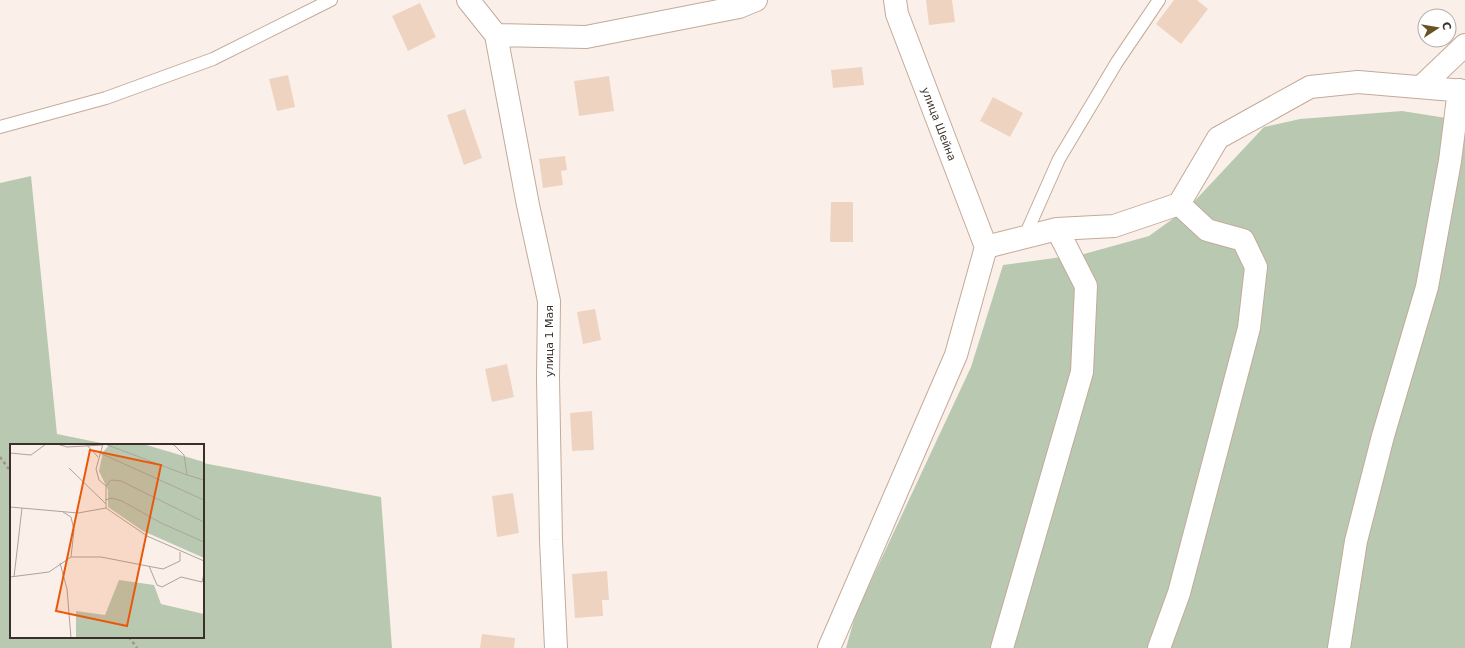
<svg xmlns="http://www.w3.org/2000/svg" width="1465" height="648" viewBox="0 0 1465 648" font-family="'DejaVu Sans',sans-serif">
<rect width="100%" height="100%" fill="#fbf0e9"/>
<path fill="#b9c9b1" d="M1402,111L1465,121V648H846L856,613L971,367L1003,265L1084,254L1149,236L1189,207L1264,127L1300,119Z
M31,176L57,434L111,445H11V637H203V463L381,497L392,648H0V183Z"/>
<path fill="#eed3c1" d="M926,0H952L955,22L929,25Z
M1174,0H1197L1208,9L1181,44L1156,24Z
M420,3L436,37L408,51L392,16Z
M862,67L864,85L833,88L831,70Z
M288,75L295,107L277,111L269,79Z
M609,76L614,111L579,116L574,81Z
M993,97L1023,113L1010,137L980,121Z
M465,109L482,158L464,165L447,115Z
M565,156L567,170L561,171L563,185L543,188L539,159Z
M831,202H853V242H830Z
M595,309L601,340L583,344L577,312Z
M507,364L514,397L492,402L485,369Z
M592,411L594,450L572,451L570,413Z
M513,493L519,533L497,537L492,496Z
M607,571L609,600H602L603,616L575,618L572,574Z
M482,634L515,638L514,648H480Z"/>
<g fill="none" stroke-linecap="round" stroke-linejoin="round">
<defs>
<path id="service" d="M0,127L106,98L213,59L331,0
M1024,238L1059,159L1117,62L1159,0"/>
<path id="minor" d="M468,0L496,35L528,205L549,301L548,378L551,540L556,648
M496,35L586,37L739,7L756,0
M1421,87L1465,45
M986,247L1057,229L1114,226L1179,204L1218,138L1310,87L1358,82L1465,91
M1002,648L1082,372L1086,286L1057,229
M1159,648L1179,593L1249,328L1256,267L1243,240L1207,230L1179,204
M1339,648L1356,541L1383,436L1427,287L1450,161L1459,90"/>
<path id="tertiary" d="M829,648L956,355L986,247L897,14L895,0"/>
</defs>
<use href="#service" stroke="#c3aa99" stroke-width="14"/>
<use href="#minor" stroke="#c3aa99" stroke-width="24"/>
<use href="#tertiary" stroke="#c3aa99" stroke-width="24"/>
<path stroke="#9e948d" stroke-width="2.5" stroke-dasharray="3 3" stroke-linecap="butt" d="M0,457L11,472
M129,637L137,648"/>
<use href="#service" stroke="#fff" stroke-width="12"/>
<use href="#minor" stroke="#fff" stroke-width="22"/>
<use href="#tertiary" stroke="#fff" stroke-width="22"/>
</g>
<g text-anchor="middle" stroke-width="3.5" stroke-linejoin="round" paint-order="stroke">
<g font-size="11" fill="#3a3029" stroke="#fff">
<text transform="translate(939 124) rotate(69)" y="4">улица Шейна</text>
<text transform="translate(549 341) rotate(-90)" y="4">улица 1 Мая</text>
</g>
</g>
<g transform="translate(10 444)">
<rect width="194" height="194" fill="#fbf0e9"/>
<path d="M100,0H133L194,18V114L133,87L98,63V46L89,27L93,8ZM109,136L144,141L151,160L194,170V194H66V167L95,171Z" fill="#b9c9b1"/>
<path fill="none" stroke="#aea39c" stroke-width="1" d="M47,0L57,3L92,1M93,0L86,25L89,36L96,42V64M95,0L177,31L174,11L163,0M77,1L88,13M0,9L21,11L36,0M90,9L194,56M59,24L96,60M177,31L194,36M96,42L101,36L111,37L194,78M95,56L102,54L112,57L151,79L194,98M0,63L68,69L96,64M96,64L137,92L194,117M53,68L61,73L64,86L61,113M50,119L57,145L61,194M139,122L147,141L152,143L171,133L192,138L194,130M0,133L39,128L61,113H91L153,125L170,117V108M4,133L12,64"/>
<path fill="#e8590c" fill-opacity="0.15" stroke="#e8590c" stroke-width="2" d="M80,6L151,21L117,182L46,167Z"/>
<rect width="194" height="194" fill="none" stroke="#3a3029" stroke-width="2"/>
</g>
<g transform="translate(1437 28) rotate(78)"><circle r="19" fill="#ffffff" stroke="#b0aca9"/>
<path d="M0-3L7 15L0 10L-7 15Z" fill="#685423"/>
<text y="-6" font-size="11" font-weight="bold" text-anchor="middle" fill="#3a3029">С</text>
</g>
</svg>
